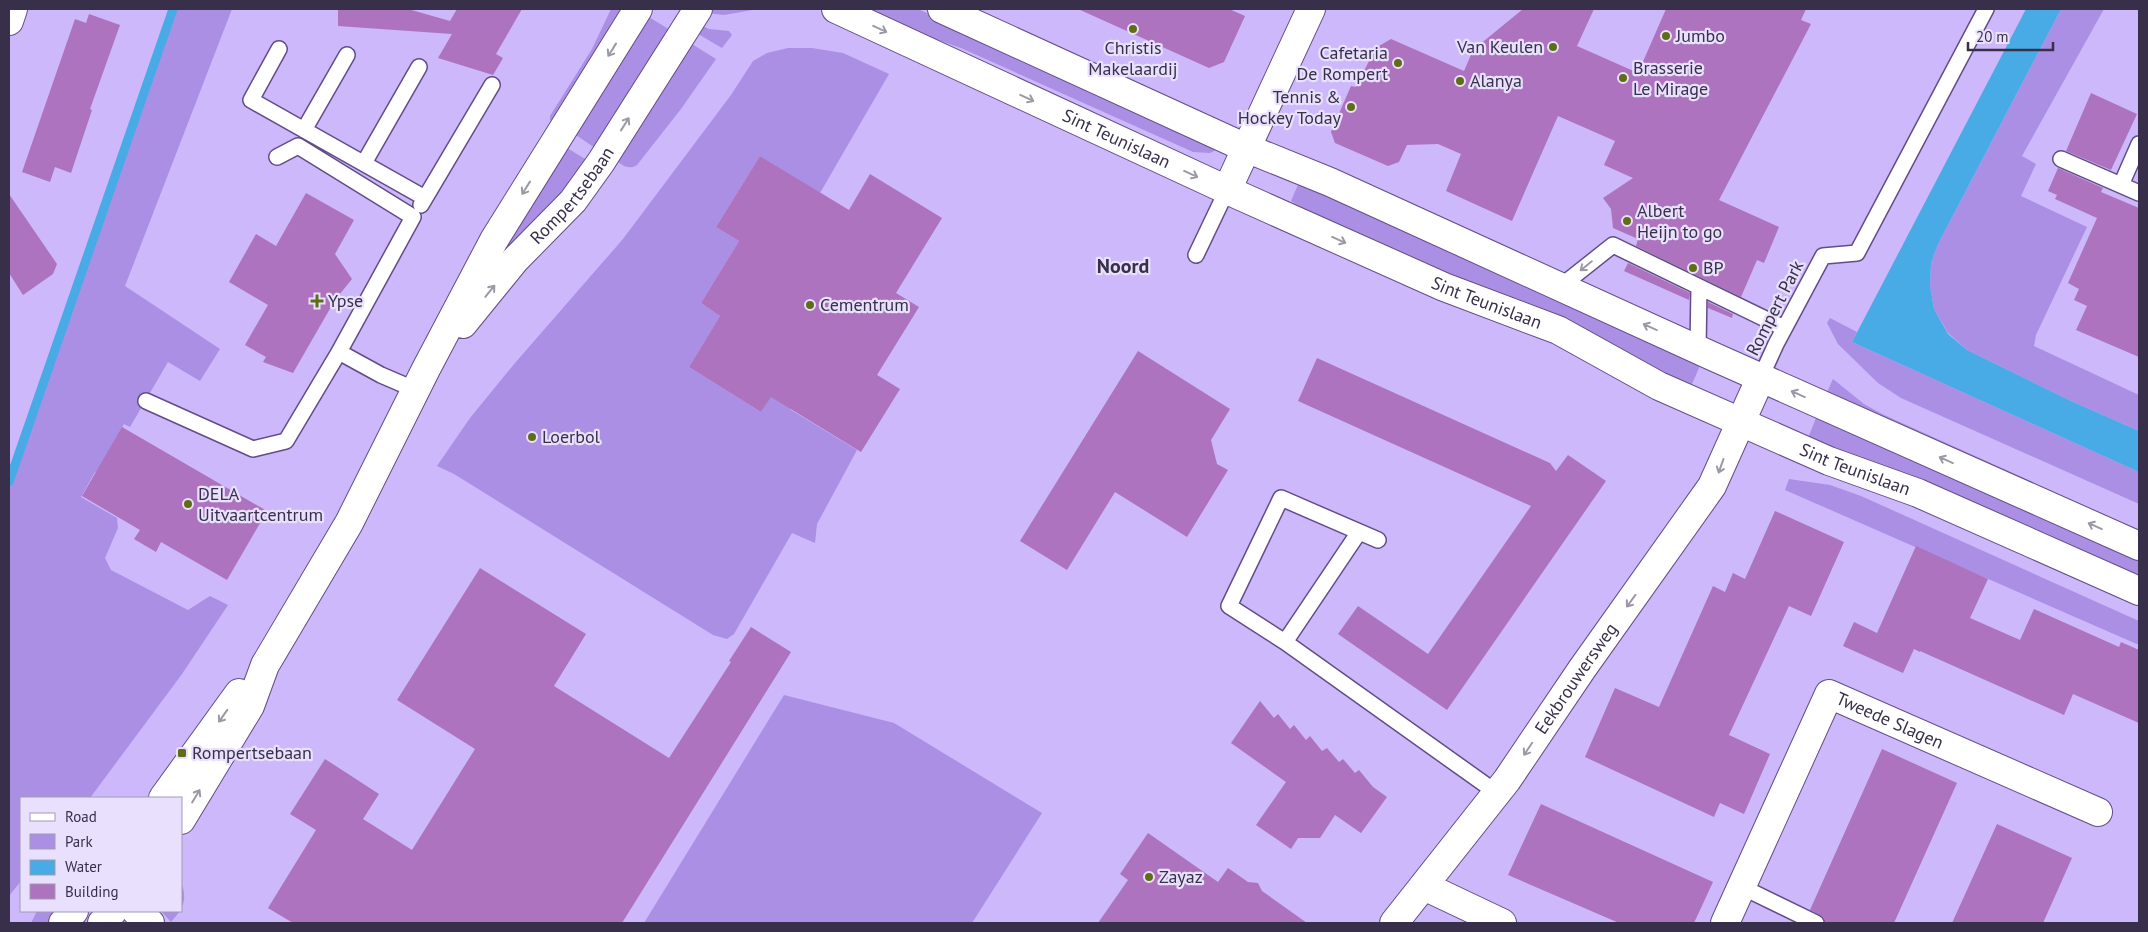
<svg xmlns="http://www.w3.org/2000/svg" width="2148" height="932" viewBox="0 0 2148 932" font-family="'PT Sans',sans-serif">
<rect width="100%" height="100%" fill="#ccb8fb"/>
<path fill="#ab8fe4" d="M173,9H232L125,286L220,349L200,381L168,362L130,427L124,424L110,449L106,478L95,472L81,497L117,518L118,528L105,558L111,570L188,610L210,596L228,605L182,674L90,798H21V881L9,896V482Z
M611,9H625L555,123L550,120V116L592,49Z
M710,9H758L724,15L706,13Z
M860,9H918L1214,143L1218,149L1210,153L1193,152L961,48L903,28Z
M2061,9H2104L2022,156L2036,164L2021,196L2087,227L2036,335L2034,346L2139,395V431L2071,401L1967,350L1948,333L1934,309L1930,286L1931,263L1938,244Z
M647,16L672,31L598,150L573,133Z
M698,24L709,29L729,31L732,35L722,48L693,31Z
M687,41L716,59L681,109L637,165C628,171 621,164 614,159Z
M788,48H812L843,53L889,74L820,193L760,156L716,227L739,241L701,303L720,316L689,367L761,412L776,388L791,410L857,450L817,524L815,543L792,533L734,634L727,639L713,635L454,474L437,466L470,418L515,363L623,239L731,95L753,61L767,53Z
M564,146L590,162L508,252L503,251Z
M1300,180L1702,361L1689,391L1322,221L1291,201Z
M1830,318L1857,332L1852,342L2139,472V504L1901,398L1878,383L1838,344L1827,323Z
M1833,379L1864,404L1882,414L2139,530V537L1825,397Z
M1818,413L2139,555V581L1808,438Z
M1789,479L1830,485L1861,496L2139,621V645L1785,490Z
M784,695L894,723L1042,813L972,923H644Z
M181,882C188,900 183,909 171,922L161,911H181Z
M37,911H61L50,923H31Z"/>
<path fill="#48abe5" d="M2026,9H2061L1938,244L1931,263L1930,286L1934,309L1948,334L1967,350L2071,401L2139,431V472L1852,342Z"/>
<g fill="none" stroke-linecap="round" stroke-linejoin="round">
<path stroke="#48abe5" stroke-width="9" d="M9,482L173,9"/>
</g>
<path fill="#ad73be" d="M338,9H408L450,21L457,9H522L496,54L503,58L493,75L438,58L452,34L338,26Z
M1078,9H1229L1245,16L1224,62L1209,68Z
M1523,9H1594L1577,46L1638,73L1666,9H1806L1801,20L1811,24L1719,200L1779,227L1764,263L1757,260L1741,297L1636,246L1638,239L1613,228L1611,209L1603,198L1633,178L1604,165L1615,141L1558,116L1512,221L1446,191L1461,154L1438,144L1407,145L1399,162L1388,166L1335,143L1331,132L1351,86L1356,87L1374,51L1379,46L1391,39L1464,71L1473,50Z
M89,14L120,25L90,109L92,110L71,173L55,167L50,182L22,172L75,19L86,23Z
M2091,93L2137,114L2111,170L2066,151Z
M760,156L849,210L870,174L942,218L896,293L919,307L877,375L900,389L861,452L771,397L761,412L689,367L720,316L701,303L739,241L716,227Z
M2058,168L2103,188L2101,192L2139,208V357L2076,330L2087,306L2074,300L2079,289L2068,283L2097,218L2055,199L2057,195L2048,191Z
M306,193L354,220L335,254L352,279L335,300L293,373L263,362L266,357L245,345L268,305L229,282L256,234L276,246Z
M9,194L57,264L53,274L23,295L9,273Z
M1628,263L1690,293L1689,300L1624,271Z
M1708,302L1733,314L1732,318L1708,308Z
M1138,351L1230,409L1211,440L1217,464L1228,470L1187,537L1115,492L1067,570L1020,541Z
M1317,358L1550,463L1556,471L1568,455L1606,481L1447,710L1338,634L1358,606L1428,654L1531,506L1298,401Z
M122,427L267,511L227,580L161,542L156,552L134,539L140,530L82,496Z
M1775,511L1844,542L1811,616L1789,606L1729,735L1770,754L1744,814L1720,803L1714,817L1585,757L1615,688L1659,707L1713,586L1725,592L1733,573L1745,579Z
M1916,546L1988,579L1970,618L2020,640L2034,609L2119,647L2121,642L2139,650V723L2073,694L2064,715L1920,651V652L1914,649L1903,673L1843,646L1854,622L1877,633Z
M480,568L586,634L554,686L669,758L731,662L729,661L751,627L791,652L622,923H293L268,908L316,830L290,814L325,759L379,794L363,819L412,850L475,749L397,700Z
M1260,701L1274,718L1278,714L1290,729L1294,725L1306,740L1310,736L1322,751L1327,748L1339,762L1343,759L1355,773L1359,770L1373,787L1387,797L1361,833L1335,815L1320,838H1298L1291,849L1256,825L1286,782L1231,743Z
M1882,749L1957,783L1894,923H1825L1823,917L1810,910Z
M1541,804L1713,882L1694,923H1619L1508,875Z
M1997,824L2072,858L2043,923H1952Z
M1148,833L1218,882L1228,868L1248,882L1258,883L1262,891L1307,923H1098L1128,880L1120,874Z"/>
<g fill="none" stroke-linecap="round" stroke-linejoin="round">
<defs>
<path id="service" d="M279,49L251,100L425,198
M304,130L347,55
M2061,159L2139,193
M364,163L419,67
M2121,185L2139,144
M421,205L492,85
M1196,255L1227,190
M1560,287L1613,245L1784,328
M1698,349L1699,287
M339,352L381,375L416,390
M1761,377L1776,344L1823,256L1857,253L1986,9
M146,401L253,449L286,441L339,352L413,217L298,146L277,157
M1378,540L1281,498L1229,606L1285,642L1497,793
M1285,642L1359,532
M1742,887L1816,923"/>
<g id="minor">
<path d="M9,21L13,9"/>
<path d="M1227,190L1311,9"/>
<path d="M1424,886L1502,923"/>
<path id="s1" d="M1394,923L1507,780L1582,669L1712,486L1761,377"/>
<path id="s2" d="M1725,923L1829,694L2098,812"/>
</g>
<g id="tertiary">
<path id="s3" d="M836,9L1227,190L1444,287L1558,330L1659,386L1829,461L1918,493L2139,591"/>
<path d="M942,9L1246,148L1330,182L1712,356L2139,546"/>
<path id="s4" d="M463,324L515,260L573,201L601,162L698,9"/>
<path d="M163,798L239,693"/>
<path d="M181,820L250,706L265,665L349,523L426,369L494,240L638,9"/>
<path d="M136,911L150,923"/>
<path d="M63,923L74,911"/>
<path d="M102,923L113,911"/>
</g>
</defs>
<use href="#service" stroke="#614d88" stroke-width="18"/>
<use href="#minor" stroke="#614d88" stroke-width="30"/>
<use href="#tertiary" stroke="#614d88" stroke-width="30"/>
<use href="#service" stroke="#fff" stroke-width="15"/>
<use href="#minor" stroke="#fff" stroke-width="28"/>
<use href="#tertiary" stroke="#fff" stroke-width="28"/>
</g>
<defs><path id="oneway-shaft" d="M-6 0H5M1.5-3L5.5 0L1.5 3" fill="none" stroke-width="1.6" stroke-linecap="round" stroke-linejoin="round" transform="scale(1.25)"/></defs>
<g stroke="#9c98a4">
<use href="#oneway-shaft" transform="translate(880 29) rotate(25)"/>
<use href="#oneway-shaft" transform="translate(612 50) rotate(122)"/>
<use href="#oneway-shaft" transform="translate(1027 98) rotate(25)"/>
<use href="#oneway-shaft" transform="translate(625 124) rotate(-58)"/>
<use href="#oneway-shaft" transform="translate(1191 174) rotate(25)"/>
<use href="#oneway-shaft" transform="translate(526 188) rotate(122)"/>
<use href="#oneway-shaft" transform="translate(1339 240) rotate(24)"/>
<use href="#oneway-shaft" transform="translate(1586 266) rotate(141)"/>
<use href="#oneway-shaft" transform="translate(490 291) rotate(-51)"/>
<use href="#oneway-shaft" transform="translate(1650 327) rotate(-156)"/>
<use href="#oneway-shaft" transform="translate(1798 394) rotate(-156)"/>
<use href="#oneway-shaft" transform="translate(1946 460) rotate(-156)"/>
<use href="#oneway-shaft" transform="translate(1721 466) rotate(110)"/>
<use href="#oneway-shaft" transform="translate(2095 526) rotate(-156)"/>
<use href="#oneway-shaft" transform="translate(1631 601) rotate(126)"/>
<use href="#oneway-shaft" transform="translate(223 716) rotate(125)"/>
<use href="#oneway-shaft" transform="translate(1528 749) rotate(124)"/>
<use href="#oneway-shaft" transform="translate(196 796) rotate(-59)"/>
</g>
<g fill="#606d17" stroke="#e8e0fc" stroke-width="2">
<circle cx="1133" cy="29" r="5"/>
<circle cx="1666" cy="36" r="5"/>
<circle cx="1553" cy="47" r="5"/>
<circle cx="1398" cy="63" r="5"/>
<circle cx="1623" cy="78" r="5"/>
<circle cx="1460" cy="81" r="5"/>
<circle cx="1351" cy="107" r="5"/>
<circle cx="1627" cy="221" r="5"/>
<circle cx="1693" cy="268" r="5"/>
<path d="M314.5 293.5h5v5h5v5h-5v5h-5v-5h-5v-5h5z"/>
<circle cx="810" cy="305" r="5"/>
<circle cx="532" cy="437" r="5"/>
<circle cx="188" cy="504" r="5"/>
<rect x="177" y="748" width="10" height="10" rx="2.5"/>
<circle cx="1149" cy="877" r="5"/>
</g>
<g text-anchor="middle" stroke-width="4.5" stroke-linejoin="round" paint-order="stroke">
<g font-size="18" fill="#38304a" stroke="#e8e0fc" text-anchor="start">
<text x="1676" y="42">Jumbo</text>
<text x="1543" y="53" text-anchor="end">Van Keulen</text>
<text x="1133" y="54" text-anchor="middle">Christis<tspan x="1133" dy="21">Makelaardij</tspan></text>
<text x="1388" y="59" text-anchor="end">Cafetaria<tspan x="1388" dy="21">De Rompert</tspan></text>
<text x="1633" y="74">Brasserie<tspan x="1633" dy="21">Le Mirage</tspan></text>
<text x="1470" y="87">Alanya</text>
<text x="1341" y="103" text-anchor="end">Tennis &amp;<tspan x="1341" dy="21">Hockey Today</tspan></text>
<text x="1637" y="217">Albert<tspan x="1637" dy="21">Heijn to go</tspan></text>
<text x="1703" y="274">BP</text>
<text x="328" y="307">Ypse</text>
<text x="820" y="311">Cementrum</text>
<text x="542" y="443">Loerbol</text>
<text x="198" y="500">DELA<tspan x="198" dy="21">Uitvaartcentrum</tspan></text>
<text x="192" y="759">Rompertsebaan</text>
<text x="1159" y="883">Zayaz</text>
</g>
<g font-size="18" fill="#38304a" stroke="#e8e0fc">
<text dy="6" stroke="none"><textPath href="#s3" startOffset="309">Sint Teunislaan</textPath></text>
<text dy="6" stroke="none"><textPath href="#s4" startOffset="169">Rompertsebaan</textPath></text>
<text dy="6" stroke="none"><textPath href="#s3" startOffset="714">Sint Teunislaan</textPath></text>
<text transform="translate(1775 308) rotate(-63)" y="6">Rompert Park</text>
<text dy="6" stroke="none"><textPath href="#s3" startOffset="1119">Sint Teunislaan</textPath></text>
<text dy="6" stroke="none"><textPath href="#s1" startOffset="305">Eekbrouwersweg</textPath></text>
<text dy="6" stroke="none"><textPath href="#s2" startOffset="318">Tweede Slagen</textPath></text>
</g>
<g font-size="20" font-weight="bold" fill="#38304a" stroke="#e8e0fc">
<text x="1123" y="273">Noord</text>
</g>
</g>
<rect width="2148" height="932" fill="none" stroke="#38304a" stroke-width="20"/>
<rect x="20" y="797" width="162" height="115" fill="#e8e0fc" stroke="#a29ab5"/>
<rect x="30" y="813" width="25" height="8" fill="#ffffff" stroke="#a29ab5"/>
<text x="65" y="822" font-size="15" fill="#38304a">Road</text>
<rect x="30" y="834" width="25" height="15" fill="#ab8fe4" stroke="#a29ab5"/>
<text x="65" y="847" font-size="15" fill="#38304a">Park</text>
<rect x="30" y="860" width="25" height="15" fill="#48abe5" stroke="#a29ab5"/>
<text x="65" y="872" font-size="15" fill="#38304a">Water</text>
<rect x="30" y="884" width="25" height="15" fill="#ad73be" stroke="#a29ab5"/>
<text x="65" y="897" font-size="15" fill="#38304a">Building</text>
<path d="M1968 42v8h85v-8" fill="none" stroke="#38304a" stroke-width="2.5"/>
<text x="1976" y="42" font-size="15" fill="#38304a" stroke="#e8e0fc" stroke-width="4" paint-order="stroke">20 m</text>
</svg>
